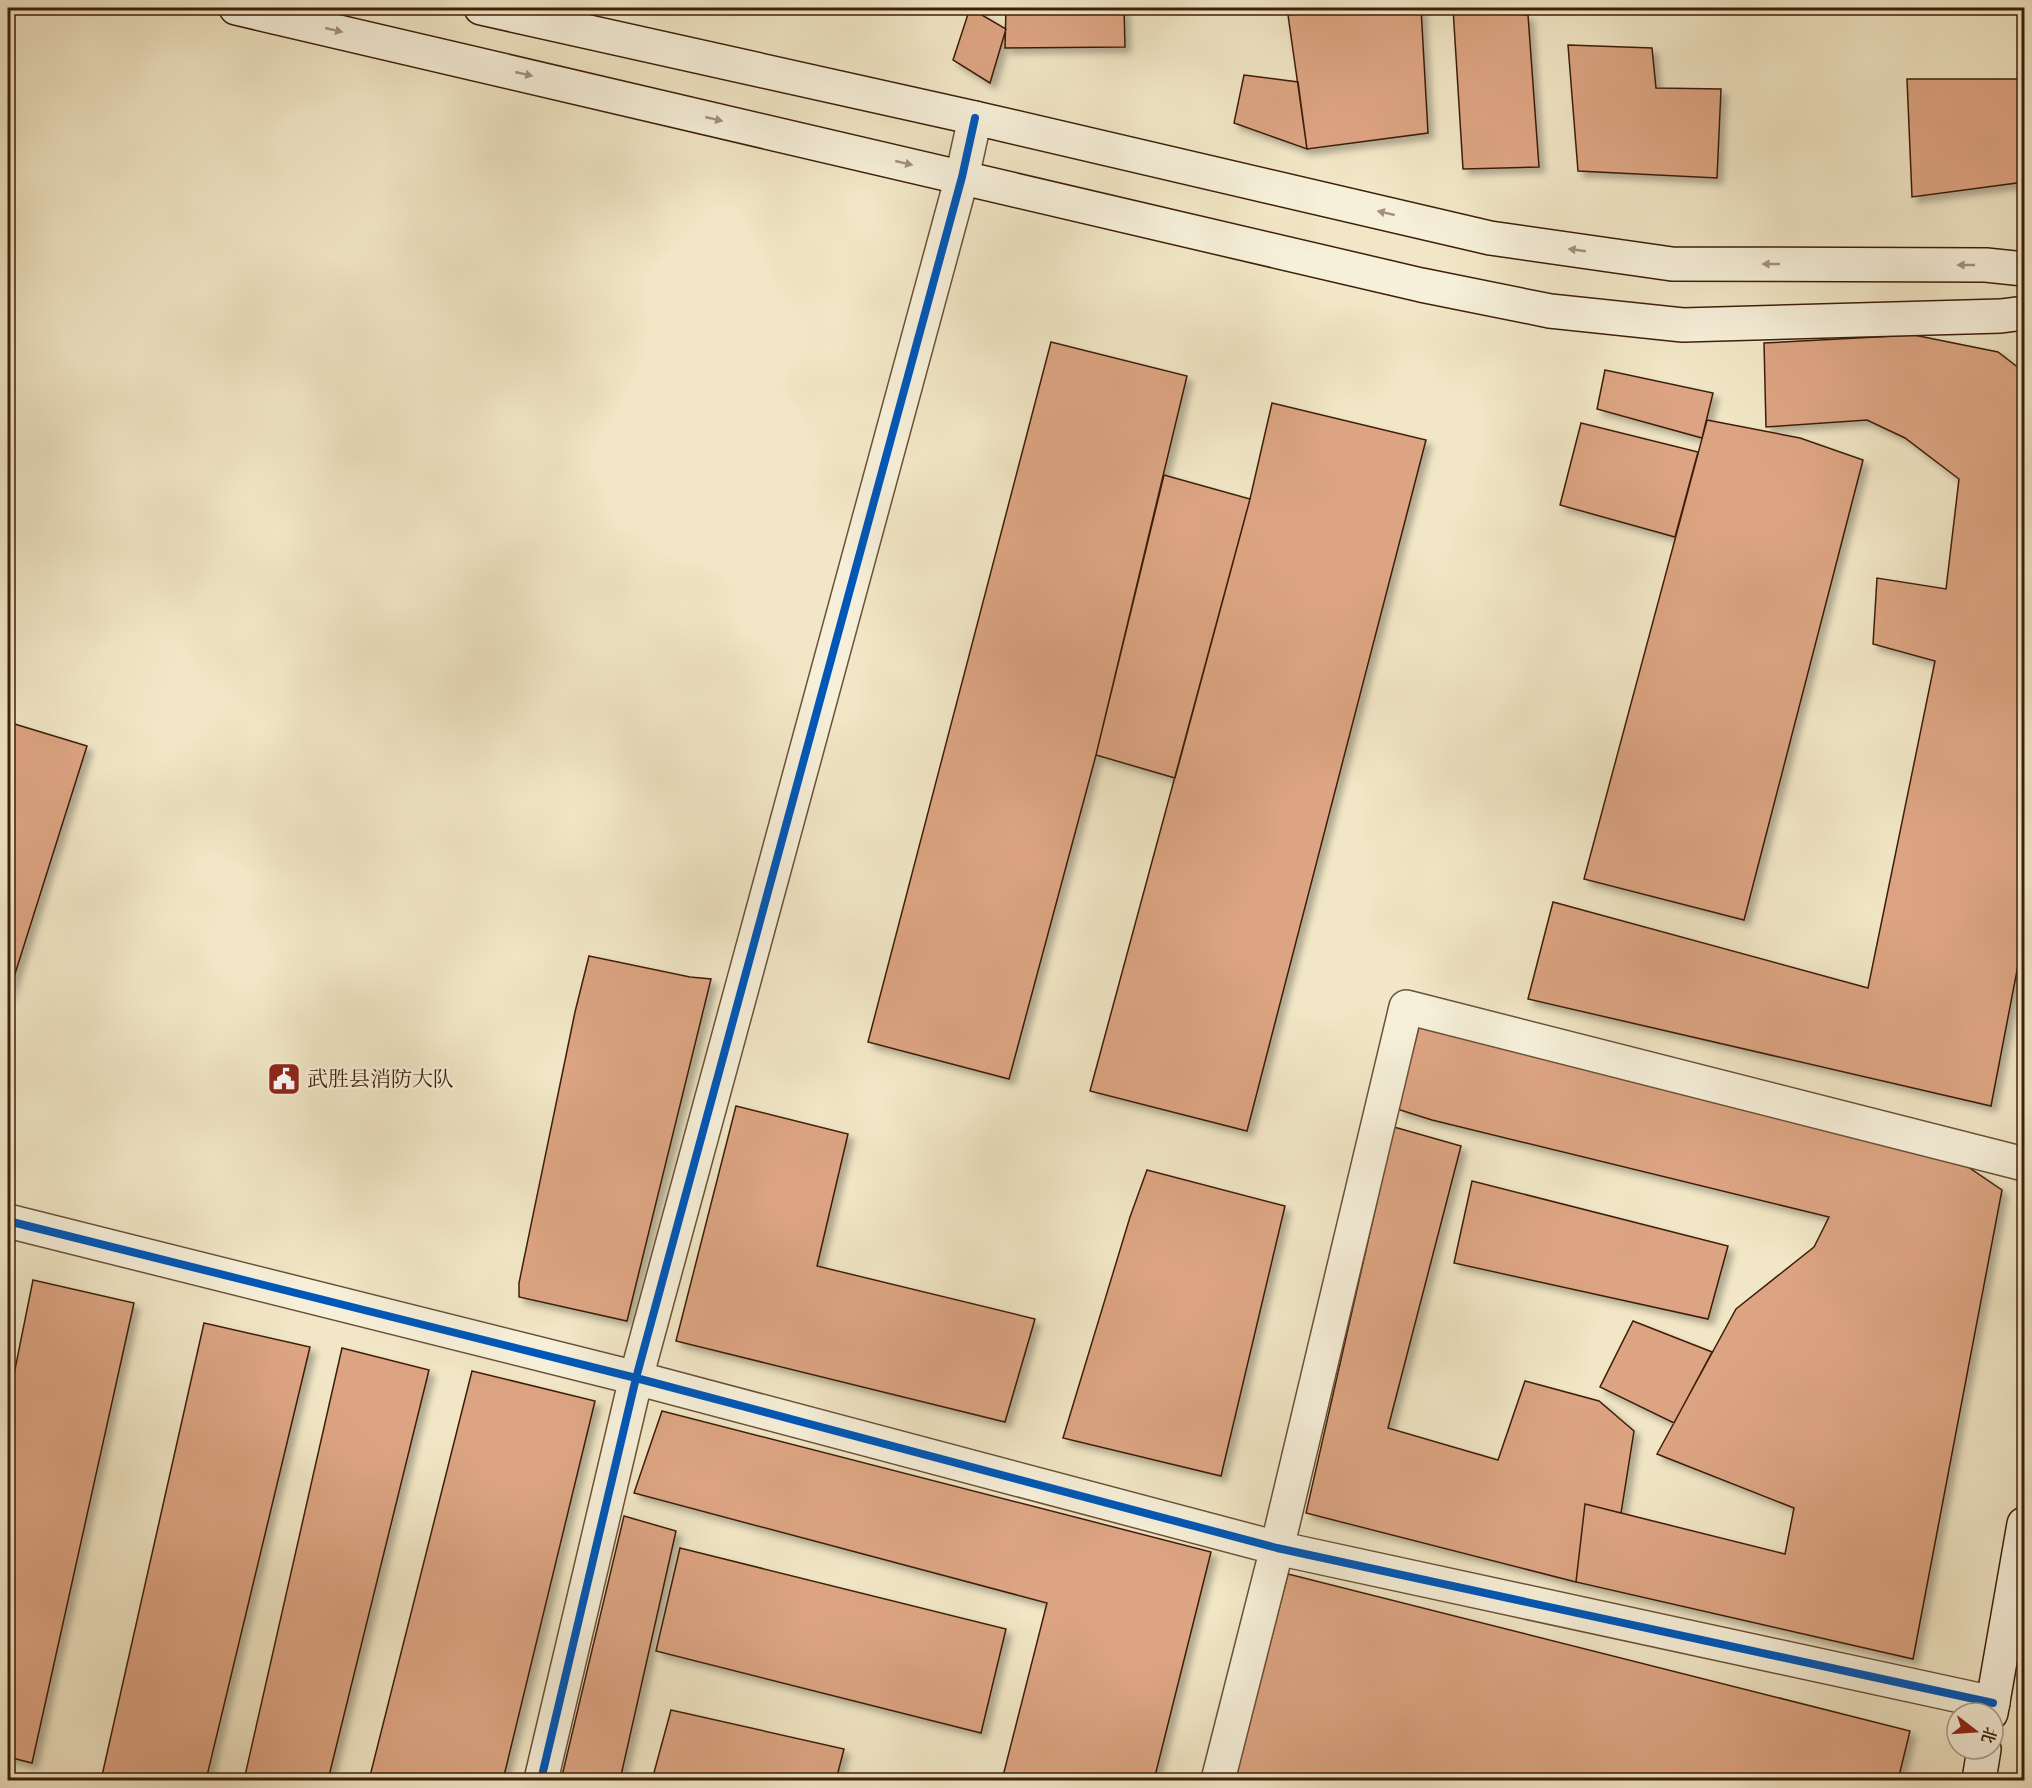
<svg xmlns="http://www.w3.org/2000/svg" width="2032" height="1788" viewBox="0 0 2032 1788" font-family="Cardo,'Noto Serif SC',serif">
<defs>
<filter id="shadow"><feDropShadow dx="5.5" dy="5.5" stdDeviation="3" flood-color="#0004"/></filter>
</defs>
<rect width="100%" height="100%" fill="#f1e6c5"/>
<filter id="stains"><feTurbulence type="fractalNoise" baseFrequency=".00333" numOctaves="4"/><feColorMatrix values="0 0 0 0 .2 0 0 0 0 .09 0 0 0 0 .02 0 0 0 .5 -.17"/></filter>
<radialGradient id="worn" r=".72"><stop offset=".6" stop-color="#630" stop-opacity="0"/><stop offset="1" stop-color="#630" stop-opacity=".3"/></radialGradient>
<path fill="#dca482" stroke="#3e1f09" stroke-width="1.5" filter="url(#shadow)" d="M970,8L1006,29L990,83L953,60Z
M1006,8H1124L1125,47L1005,48Z
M1287,8H1421L1428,133L1307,149Z
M1453,8L1528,15L1539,167L1463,169Z
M1568,45L1652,48L1656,88L1721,89L1717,178L1578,171Z
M1244,75L1298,82L1307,149L1234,123Z
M1907,79H2024V182L1912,197Z
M1914,335L1998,352L2024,372V934L1991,1106L1528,999L1553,902L1868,988L1935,661L1873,644L1877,578L1946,589L1959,479L1905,438L1867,420L1766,427L1764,343Z
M1051,342L1187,376L1096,755L1009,1079L868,1042Z
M1605,370L1713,393L1702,438L1597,409Z
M1272,403L1426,440L1247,1131L1090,1091L1250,499Z
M1707,420L1800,438L1863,460L1744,920L1584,879Z
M1581,423L1698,452L1675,537L1560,505Z
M1164,475L1250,499L1175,778L1096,755Z
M8,722L87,746L8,996Z
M589,956L690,977L711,979L627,1321L519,1297V1283L575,1012Z
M1419,1027L1962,1163L2002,1190L1913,1659L1576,1582L1585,1504L1785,1554L1794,1508L1657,1454L1736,1309L1814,1247L1829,1217L1432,1120L1397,1109Z
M736,1106L848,1134L817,1266L1035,1319L1005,1422L676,1341Z
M1394,1127L1461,1146L1388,1428L1498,1460L1525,1381L1599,1401L1634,1431L1621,1513L1585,1504L1576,1582L1306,1513Z
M1147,1170L1285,1206L1221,1476L1063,1438L1130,1217Z
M1472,1181L1728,1246L1708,1319L1454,1263Z
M33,1280L134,1303L32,1763L8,1757V1404Z
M1633,1321L1712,1352L1674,1423L1600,1387Z
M204,1323L310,1347L206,1780H101Z
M342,1348L429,1370L328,1780H244Z
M472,1371L595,1401L503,1780H369Z
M662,1411L1211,1552L1154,1780H1002L1047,1603L634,1493Z
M624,1516L676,1531L620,1780H561Z
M680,1548L1006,1629L981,1733L656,1651Z
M1288,1574L1910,1731L1898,1780H1235Z
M671,1710L844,1749L836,1780H652Z"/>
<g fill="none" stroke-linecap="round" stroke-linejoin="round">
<defs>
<path id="minor" d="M8,1221L636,1378L1277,1548L1993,1703
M541,1780L636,1378L962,177L975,118
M1218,1780L1277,1548L1406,1007L2024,1164"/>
<path id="secondary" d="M236,8L1421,285L1550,311L1683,325L2001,316L2024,313
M481,8L975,118L1490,238L1672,264L1986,265L2024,269
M1991,1713L2024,1524
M1979,1780L1984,1749"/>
</defs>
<use href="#minor" stroke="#6b5138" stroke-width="36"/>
<use href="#secondary" stroke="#3e1f09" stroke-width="36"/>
<use href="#minor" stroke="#f6efd9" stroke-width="33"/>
<use href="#secondary" stroke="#f6efd9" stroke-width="33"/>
<defs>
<path id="cycleway" d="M8,1221L636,1378L1277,1548L1993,1703
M541,1780L636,1378L962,177L975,118"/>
</defs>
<use href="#cycleway" stroke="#f6efd9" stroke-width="11"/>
<use href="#cycleway" stroke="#0057b8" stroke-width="8"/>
</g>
<defs><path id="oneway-solid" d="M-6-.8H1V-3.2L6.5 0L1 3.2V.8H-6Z" transform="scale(1.5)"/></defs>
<g fill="#a3917b">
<use href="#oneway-solid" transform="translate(334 30) rotate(13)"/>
<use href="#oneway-solid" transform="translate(524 74) rotate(13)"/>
<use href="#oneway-solid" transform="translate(714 119) rotate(13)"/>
<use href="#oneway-solid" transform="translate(904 163) rotate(13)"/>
<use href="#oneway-solid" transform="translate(1386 213) rotate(-167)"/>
<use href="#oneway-solid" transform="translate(1577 250) rotate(-172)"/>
<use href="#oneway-solid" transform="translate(1771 264) rotate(-180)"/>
<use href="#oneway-solid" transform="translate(1966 265) rotate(-180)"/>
</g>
<defs>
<symbol id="civic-square" viewBox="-11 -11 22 22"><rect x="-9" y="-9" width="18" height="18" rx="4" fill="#8f2418" stroke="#f6efd9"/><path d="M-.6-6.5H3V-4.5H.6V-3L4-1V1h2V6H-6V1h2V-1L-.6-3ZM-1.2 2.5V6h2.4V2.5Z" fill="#fff"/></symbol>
</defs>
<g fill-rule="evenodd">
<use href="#civic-square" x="265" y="1060" width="38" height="38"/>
</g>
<g text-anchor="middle" stroke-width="4.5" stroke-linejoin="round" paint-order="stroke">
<g font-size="21" fill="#3e1f09" stroke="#f6efd9" text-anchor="start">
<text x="307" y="1086">武胜县消防大队</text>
</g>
</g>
<rect width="2032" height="1788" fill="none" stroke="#f1e6c5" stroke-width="30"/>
<rect x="9" y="9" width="2014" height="1770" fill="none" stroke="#3e1f09" stroke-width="3"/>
<rect x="15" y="15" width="2002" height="1758" fill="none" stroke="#3e1f09" stroke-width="1.5"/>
<g transform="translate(1975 1731) rotate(107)"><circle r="28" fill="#f6efd9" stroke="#ac9c86" stroke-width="1.5"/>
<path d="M0-4.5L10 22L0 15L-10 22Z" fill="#8f2418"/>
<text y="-9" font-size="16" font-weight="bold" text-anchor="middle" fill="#3e1f09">北</text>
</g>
<rect width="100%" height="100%" filter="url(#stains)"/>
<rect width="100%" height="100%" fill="url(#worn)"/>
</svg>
